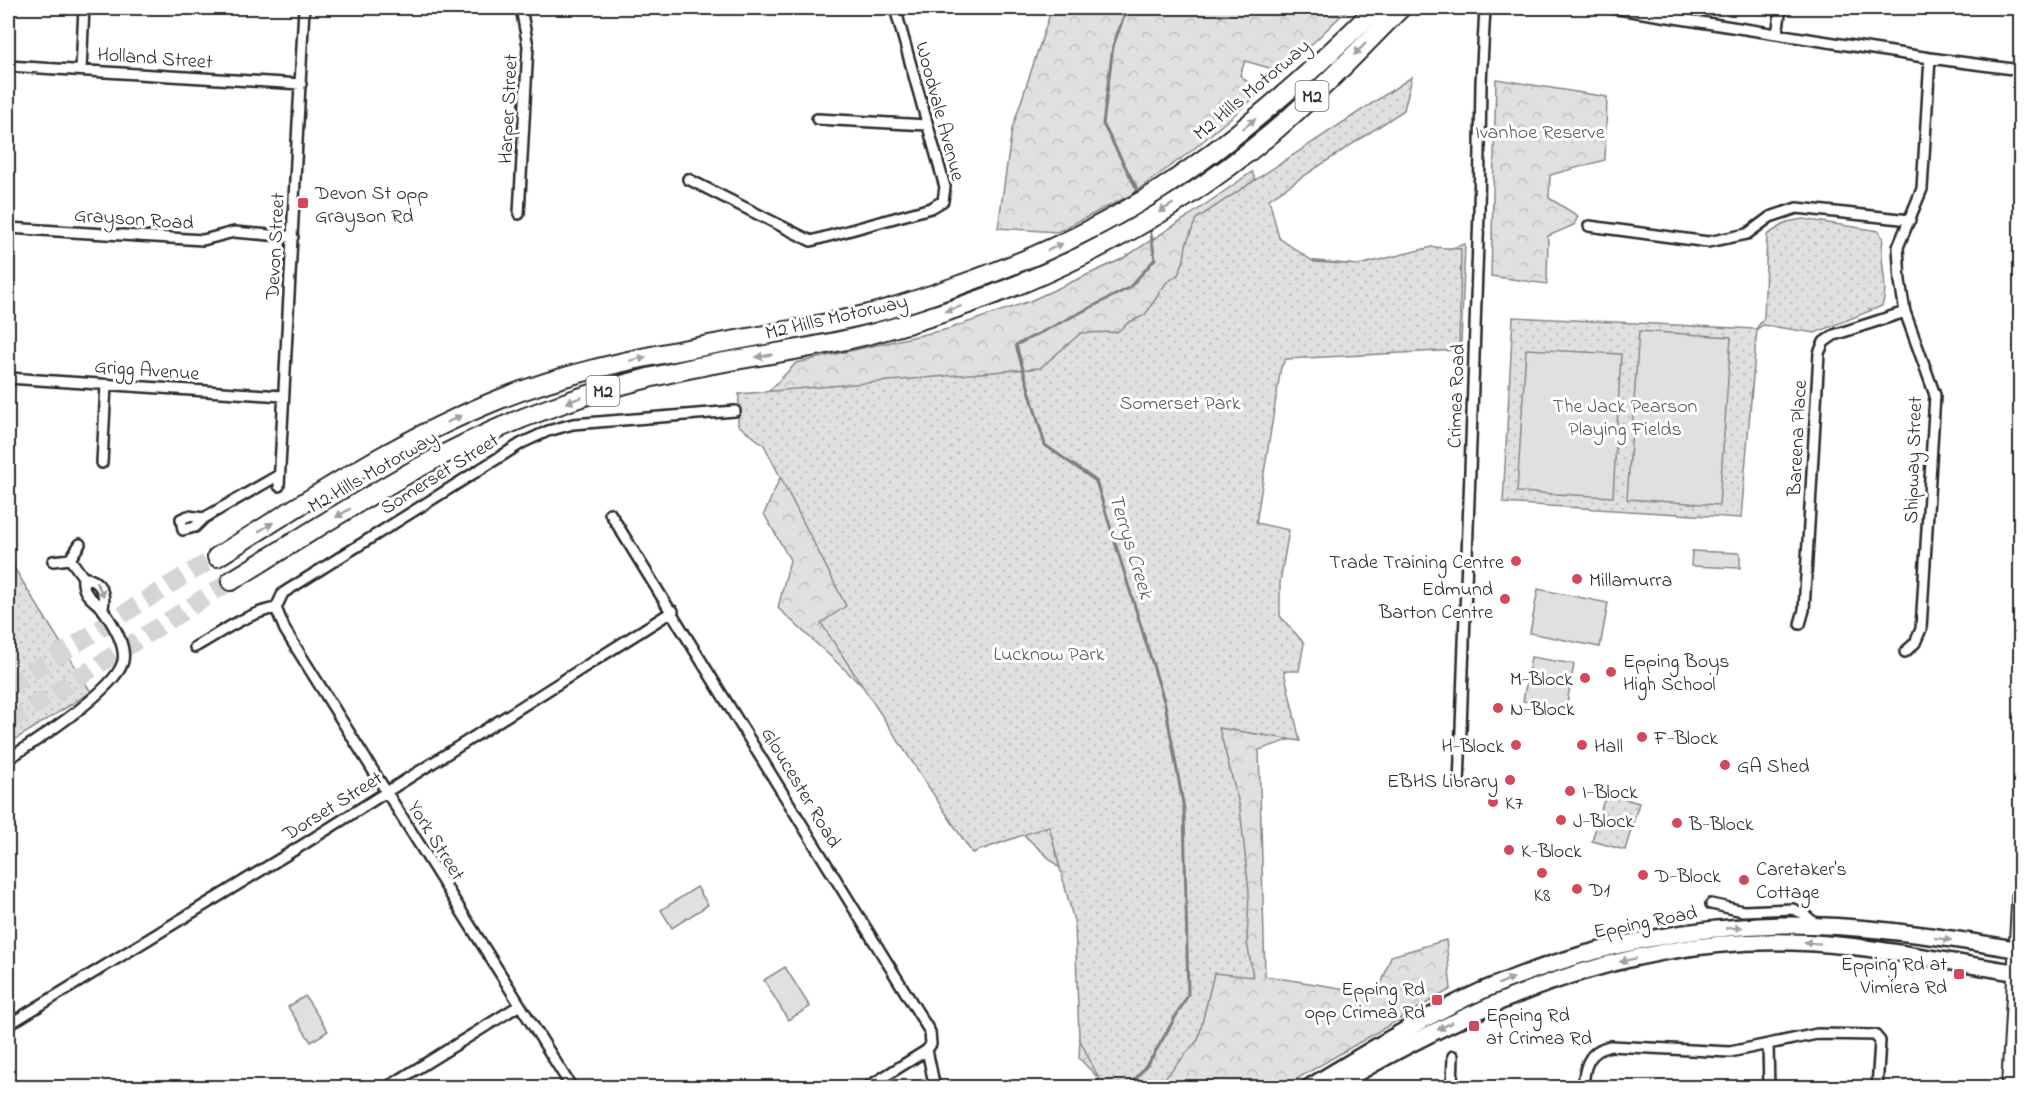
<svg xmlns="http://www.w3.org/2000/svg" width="2028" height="1095" viewBox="0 0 2028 1095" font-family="'Indie Flower',sans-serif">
<defs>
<pattern id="forest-crowns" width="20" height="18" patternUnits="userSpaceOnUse" patternTransform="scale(1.5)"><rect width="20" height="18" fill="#e0e0e0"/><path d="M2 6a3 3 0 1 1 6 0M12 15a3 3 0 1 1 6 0" fill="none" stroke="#c0c0c0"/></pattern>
<pattern id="park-dots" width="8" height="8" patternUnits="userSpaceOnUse" patternTransform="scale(1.5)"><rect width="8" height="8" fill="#e0e0e0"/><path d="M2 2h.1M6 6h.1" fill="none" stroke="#c0c0c0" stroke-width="1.8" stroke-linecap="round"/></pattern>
</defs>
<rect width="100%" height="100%" fill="#fff"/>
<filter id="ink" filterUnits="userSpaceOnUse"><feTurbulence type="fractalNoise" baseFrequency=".0167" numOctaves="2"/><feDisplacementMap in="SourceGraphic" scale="12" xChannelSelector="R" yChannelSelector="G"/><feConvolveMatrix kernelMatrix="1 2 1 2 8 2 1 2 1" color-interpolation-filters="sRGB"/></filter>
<g filter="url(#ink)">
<path fill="url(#forest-crowns)" stroke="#868686" stroke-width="1.5" d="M1052,8H1349L1283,72L1245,61L1240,75L1260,93L1190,152L1129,196L1057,232L998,228L1012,129Z
M1496,79L1607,97L1605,160L1550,175L1549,198L1578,216L1574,225L1548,236L1547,284L1491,276Z
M1252,172L1287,258L1386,268L1465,244L1461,344L1278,348L1256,523L1274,612L1295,738L1259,750L1265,976L1378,994L1391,956L1446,940L1451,989L1283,1087H1092L1099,1079L1079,1058L1088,894L778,608L790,560L764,514L783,471L752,409L796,363L948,329L1030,301L1122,259L1186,218Z"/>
<path fill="url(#park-dots)" stroke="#868686" stroke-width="1.5" d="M1412,77L1404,110L1269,199L1279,238L1314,262L1359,265L1432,247L1461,249L1459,350L1286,359L1281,367L1256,523L1289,530L1280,582V616L1304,643L1299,671H1284L1300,741L1219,728L1240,808L1249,892L1247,942L1253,977L1214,973L1198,1040L1157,1087H1093L1099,1079L1079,1038L1075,925L1049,826L972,853L821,623L846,606L764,445L738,425L739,394L1040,368L1081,333L1117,332L1128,323L1145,315L1166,283L1178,275L1184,260L1186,245L1196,219Z
M1803,219L1879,231L1883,239C1878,261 1890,285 1882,306L1815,333L1763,325L1757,329L1741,518L1503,503L1513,317L1756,329L1764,318L1767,235L1787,222Z
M8,558L91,692L8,744Z
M1606,793L1639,803L1625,850L1592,841Z"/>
<path fill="#e0e0e0" stroke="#868686" stroke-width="1.5" d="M1639,331L1731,337L1719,505L1627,499Z
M1526,349L1621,354L1613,497L1517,492Z
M1692,551L1740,553V568L1691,566Z
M1538,589L1608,603L1600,647L1530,633Z
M1531,657L1574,664L1566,709L1523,701Z
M697,887L708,905L672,928L661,910Z
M785,967L810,1007L788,1020L764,980Z
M305,996L328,1031L311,1042L288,1007Z"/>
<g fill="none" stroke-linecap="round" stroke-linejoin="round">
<path stroke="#7e7e7e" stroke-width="3" d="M1127,8L1113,46L1103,124L1139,193
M1129,1088L1153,1056L1188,995L1184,809L1165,704L1096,481L1045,445L1016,345L1129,288L1155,259L1150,228"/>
<path stroke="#d5d5d5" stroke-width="18" stroke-dasharray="18 9" stroke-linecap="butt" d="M8,687L182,577L217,557
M8,722L231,581"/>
<defs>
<path id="street" d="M1611,8L1930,58L2020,70
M1777,34L1781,8
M8,66L301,84
M81,70L84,8
M817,119L927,125
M688,179L811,241L931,208L943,201L945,187L895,8
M519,214L528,46L521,8
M1589,226L1708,242L1747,234L1770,217L1797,208L1910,220
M8,228L203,240L234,232L293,237
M8,378L283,396
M102,463L106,385
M279,486L304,8
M610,513L930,1032L931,1044L927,1050L935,1088
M204,518L188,516L181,519L183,530L195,527L204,518L279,475
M70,559L80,544
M53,561L70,559L83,577
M276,608L285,630L572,1088
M1800,624L1804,610L1819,353L1824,342L1834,335L1905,312
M195,647C220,633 247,613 276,608L283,593L522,443L548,431L573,424L735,411
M1905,652L1915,643L1921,629L1935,395L1905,312L1900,281L1898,247L1922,189L1930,58
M8,759C33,743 117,689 123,661C126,645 114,626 106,614C97,599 81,598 83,577C100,580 106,592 103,608
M1459,786L1479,213L1481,83L1485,8
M1711,904L1743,911L1793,909L1804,914L1817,925
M8,1025L301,846L673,611
M1768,1046L1769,1088
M386,1088L520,1005
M866,1088L927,1050
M1452,1088L1453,1056
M1583,1088C1584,1067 1588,1051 1610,1046L1730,1052L1817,1034L1875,1035L1880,1041L1877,1088"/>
<path id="secondary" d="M2009,1088L2020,887"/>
<path id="primary" d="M1308,1088C1371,1050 1435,1009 1503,982C1592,946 1686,927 1782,925C1857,924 1946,937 2020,950
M1331,1088C1474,1004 1623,937 1792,942C1869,944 1944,962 2020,973"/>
<path id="highway" d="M217,557C315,496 411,431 521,391C631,352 747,342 860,316C892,309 923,298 954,287C1026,262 1097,230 1161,189C1240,137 1310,74 1376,8
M231,581C333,519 434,449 547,409C593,392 640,379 688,369C748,356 810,350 871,334C1017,296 1156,230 1272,133C1318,94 1359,50 1401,8"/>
</defs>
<use href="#street" stroke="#2b2b2b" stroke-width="14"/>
<use href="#secondary" stroke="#2b2b2b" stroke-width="18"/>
<use href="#primary" stroke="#2b2b2b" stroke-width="20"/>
<use href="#highway" stroke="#2b2b2b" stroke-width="22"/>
<use href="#street" stroke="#fff" stroke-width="9"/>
<use href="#secondary" stroke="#fff" stroke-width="14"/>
<use href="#primary" stroke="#fff" stroke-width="15"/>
<use href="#highway" stroke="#fff" stroke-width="18"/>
</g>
<defs><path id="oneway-solid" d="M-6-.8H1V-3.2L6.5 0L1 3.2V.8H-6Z" transform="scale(1.5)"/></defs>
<g fill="#a0a0a0">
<use href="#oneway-solid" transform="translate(1360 49) rotate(135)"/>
<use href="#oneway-solid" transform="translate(1249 124) rotate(-39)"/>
<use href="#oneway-solid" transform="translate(1166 208) rotate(148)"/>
<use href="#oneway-solid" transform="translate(1055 247) rotate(-25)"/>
<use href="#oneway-solid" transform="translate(953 309) rotate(162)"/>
<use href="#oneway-solid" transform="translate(764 356) rotate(170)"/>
<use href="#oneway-solid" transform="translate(638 359) rotate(-12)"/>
<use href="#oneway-solid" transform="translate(574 400) rotate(161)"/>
<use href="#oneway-solid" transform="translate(454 419) rotate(-25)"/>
<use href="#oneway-solid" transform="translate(343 513) rotate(149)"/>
<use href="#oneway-solid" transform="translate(266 527) rotate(-32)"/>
<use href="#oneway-solid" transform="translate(100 589) rotate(60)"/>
<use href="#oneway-solid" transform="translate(1734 928) rotate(-3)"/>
<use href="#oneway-solid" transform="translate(1943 939) rotate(7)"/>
<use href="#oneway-solid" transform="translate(1812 943) rotate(-176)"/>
<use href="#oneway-solid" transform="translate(1628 960) rotate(168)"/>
<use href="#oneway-solid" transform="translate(1506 981) rotate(-22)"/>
<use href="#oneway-solid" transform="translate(1445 1026) rotate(153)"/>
</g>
</g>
<g fill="#d1495b" stroke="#fff" stroke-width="2">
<rect x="297" y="197" width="12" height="12" rx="3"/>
<circle cx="1516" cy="561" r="6"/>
<circle cx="1577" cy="579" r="6"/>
<circle cx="1505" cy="599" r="6"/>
<circle cx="1611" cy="672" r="6"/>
<circle cx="1585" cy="678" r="6"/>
<circle cx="1498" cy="708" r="6"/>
<circle cx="1642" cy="737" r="6"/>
<circle cx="1516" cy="745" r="6"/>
<circle cx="1582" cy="745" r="6"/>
<circle cx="1725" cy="765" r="6"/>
<circle cx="1510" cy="780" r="6"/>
<circle cx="1570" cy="791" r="6"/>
<circle cx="1493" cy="802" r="6"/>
<circle cx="1561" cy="820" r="6"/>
<circle cx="1677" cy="823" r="6"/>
<circle cx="1509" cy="850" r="6"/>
<circle cx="1542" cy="873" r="6"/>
<circle cx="1643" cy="875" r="6"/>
<circle cx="1744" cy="880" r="6"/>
<circle cx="1577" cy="889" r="6"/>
<rect x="1953" y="968" width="12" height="12" rx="3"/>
<rect x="1431" y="994" width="12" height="12" rx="3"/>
<rect x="1468" y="1020" width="12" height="12" rx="3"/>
</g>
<g text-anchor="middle" stroke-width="6" stroke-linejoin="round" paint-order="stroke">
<g fill="#fff" stroke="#6b6b6b" stroke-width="1.5">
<rect x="1295.5" y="81" width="33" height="30" rx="4.5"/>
<rect x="586.5" y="376" width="33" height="30" rx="4.5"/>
</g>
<g font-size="18" font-weight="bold" fill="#2b2b2b">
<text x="1312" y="102">M2</text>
<text x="603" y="397">M2</text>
</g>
<g font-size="20" fill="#2b2b2b" stroke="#fff">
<text transform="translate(155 57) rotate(4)" y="7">Holland Street</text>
<text transform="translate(1251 89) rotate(-40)" y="7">M2 Hills Motorway</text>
<text transform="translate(507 109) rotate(-87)" y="7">Harper Street</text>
<text transform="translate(941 111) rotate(75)" y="7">Woodvale Avenue</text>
<text transform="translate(134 218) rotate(4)" y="7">Grayson Road</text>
<text transform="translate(274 246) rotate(-87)" y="7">Devon Street</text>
<text transform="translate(836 316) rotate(-13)" y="7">M2 Hills Motorway</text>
<text transform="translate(147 369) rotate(4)" y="7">Grigg Avenue</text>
<text transform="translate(1455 396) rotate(-88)" y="7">Crimea Road</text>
<text transform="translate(1796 438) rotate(-87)" y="7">Bareena Place</text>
<text transform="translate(1912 460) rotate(-88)" y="7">Shipway Street</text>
<text transform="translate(372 471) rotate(-30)" y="7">M2 Hills Motorway</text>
<text transform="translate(439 473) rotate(-32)" y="7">Somerset Street</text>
<text transform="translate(802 787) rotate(59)" y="7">Gloucester Road</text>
<text transform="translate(332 805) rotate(-32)" y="7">Dorset Street</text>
<text transform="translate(437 840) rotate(58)" y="7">York Street</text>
<text transform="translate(1645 921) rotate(-11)" y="7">Epping Road</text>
</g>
<g font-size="20" fill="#585858" stroke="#fff">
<text x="1540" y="138">Ivanhoe Reserve</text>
<text x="1180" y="409">Somerset Park</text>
<text x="1625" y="412">The Jack Pearson<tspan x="1625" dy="23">Playing Fields</tspan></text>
<text x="1049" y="660">Lucknow Park</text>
</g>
<g font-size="20" fill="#2b2b2b" stroke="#fff" text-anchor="start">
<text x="315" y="199">Devon St opp<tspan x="315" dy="23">Grayson Rd</tspan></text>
<text x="1504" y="568" text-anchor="end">Trade Training Centre</text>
<text x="1589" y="586">Millamurra</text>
<text x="1493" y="595" text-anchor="end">Edmund<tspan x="1493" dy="23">Barton Centre</tspan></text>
<text x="1623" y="667">Epping Boys<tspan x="1623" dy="23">High School</tspan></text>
<text x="1573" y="685" text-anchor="end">M-Block</text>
<text x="1510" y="715">N-Block</text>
<text x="1654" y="744">F-Block</text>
<text x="1504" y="752" text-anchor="end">H-Block</text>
<text x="1594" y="752">Hall</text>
<text x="1737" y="772">GA Shed</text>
<text x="1498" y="787" text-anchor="end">EBHS Library</text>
<text x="1582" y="798">I-Block</text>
<text x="1505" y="809">K7</text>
<text x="1573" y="827">J-Block</text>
<text x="1689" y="830">B-Block</text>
<text x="1521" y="857">K-Block</text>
<text x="1756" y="875">Caretaker's<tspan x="1756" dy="23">Cottage</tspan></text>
<text x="1655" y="882">D-Block</text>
<text x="1589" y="896">D1</text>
<text x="1542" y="901" text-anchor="middle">K8</text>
<text x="1947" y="970" text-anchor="end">Epping Rd at<tspan x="1947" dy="23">Vimiera Rd</tspan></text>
<text x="1425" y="995" text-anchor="end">Epping Rd<tspan x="1425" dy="23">opp Crimea Rd</tspan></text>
<text x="1486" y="1021">Epping Rd<tspan x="1486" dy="23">at Crimea Rd</tspan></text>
</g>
<g font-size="21" font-style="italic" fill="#5c5c5c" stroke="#fff">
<text transform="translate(1132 546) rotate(73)" y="7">Terrys Creek</text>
</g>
</g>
<rect width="2028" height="1095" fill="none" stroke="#fff" stroke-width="30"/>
<rect x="15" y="15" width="1998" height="1065" fill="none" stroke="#2b2b2b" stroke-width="2" filter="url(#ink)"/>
</svg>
